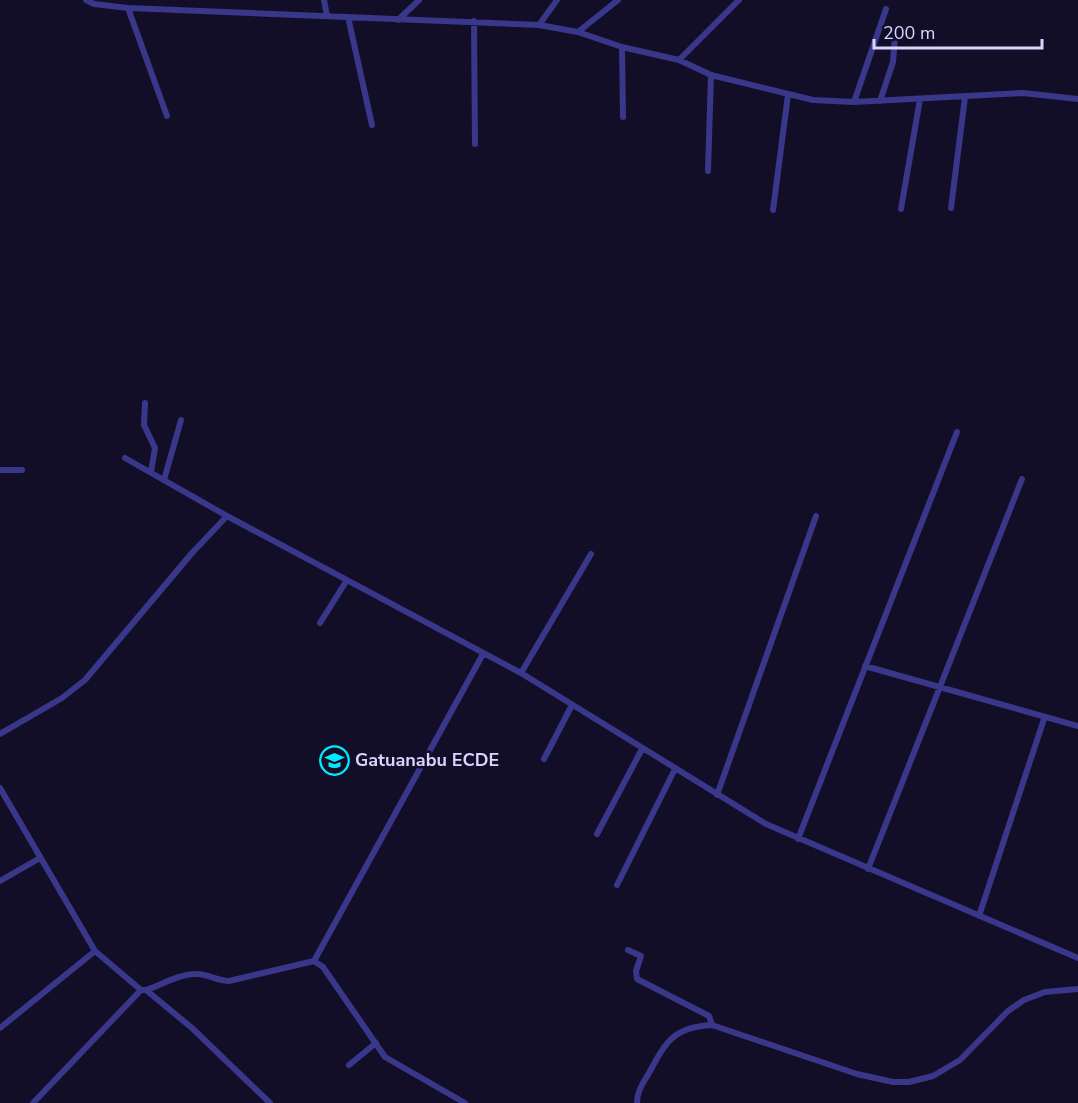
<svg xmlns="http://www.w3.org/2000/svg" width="1078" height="1103" viewBox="0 0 1078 1103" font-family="'Nunito Sans',sans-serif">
<rect width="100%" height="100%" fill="#120e28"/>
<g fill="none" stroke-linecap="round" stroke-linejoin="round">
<path stroke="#393789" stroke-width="6" d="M86,0L94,4L128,8L539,25L578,32L622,47L679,60L711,75L813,100L854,102L1023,93L1078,99
M324,0L327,16
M128,8L167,116
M348,17L372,125
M398,20L419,0
M474,21L475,144
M539,25L557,0
M578,32L618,0
M622,47L623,117
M679,60L739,0
M880,101L893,62L895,37
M854,102L886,9
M708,171L711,75
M951,208L965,97
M901,209L920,99
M773,210L788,95
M145,403L144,425L155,448L151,472
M125,458L227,516L521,673L766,824L1078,958
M0,470H22
M164,480L181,420
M320,623L347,580
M865,666L1078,726
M521,673L591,554
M0,734L62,698L85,680L192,553L227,516
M544,759L572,705
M0,788L95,951L141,990H146L192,1028L270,1103
M717,795L816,516
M597,834L642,749
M798,839L957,432
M868,869L1022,479
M0,881L40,858
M617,885L675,769
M979,916L1044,719
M628,950L641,956L636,971L637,979L709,1016L712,1025
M314,961L483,654
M146,990C161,985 181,973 197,974C208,974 217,981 229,981L314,961L323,967L385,1057L465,1103
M0,1028L95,951
M349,1065L376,1043
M33,1103L141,990
M637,1103C637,1091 643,1083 649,1073C666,1041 674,1027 712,1025L857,1074L893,1082H909L933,1076L960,1060L1008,1011L1024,1000L1045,992L1078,989"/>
</g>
<defs>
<symbol id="school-ring" viewBox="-11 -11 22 22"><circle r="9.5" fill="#120e28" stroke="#01ebff" stroke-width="1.5"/><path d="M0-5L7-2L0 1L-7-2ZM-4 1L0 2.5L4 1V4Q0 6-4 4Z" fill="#01ebff"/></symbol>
</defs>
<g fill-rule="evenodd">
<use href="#school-ring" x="318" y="744" width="33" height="33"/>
</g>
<g text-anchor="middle" stroke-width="5" stroke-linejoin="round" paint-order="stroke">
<g font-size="18" font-weight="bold" fill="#d9d5ff" stroke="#120e28" text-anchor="start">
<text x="355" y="766">Gatuanabu ECDE</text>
</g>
</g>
<path d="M874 39v9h168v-9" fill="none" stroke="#d9d5ff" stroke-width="3"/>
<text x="883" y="39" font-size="18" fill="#d9d5ff" stroke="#120e28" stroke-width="4.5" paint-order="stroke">200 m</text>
</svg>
